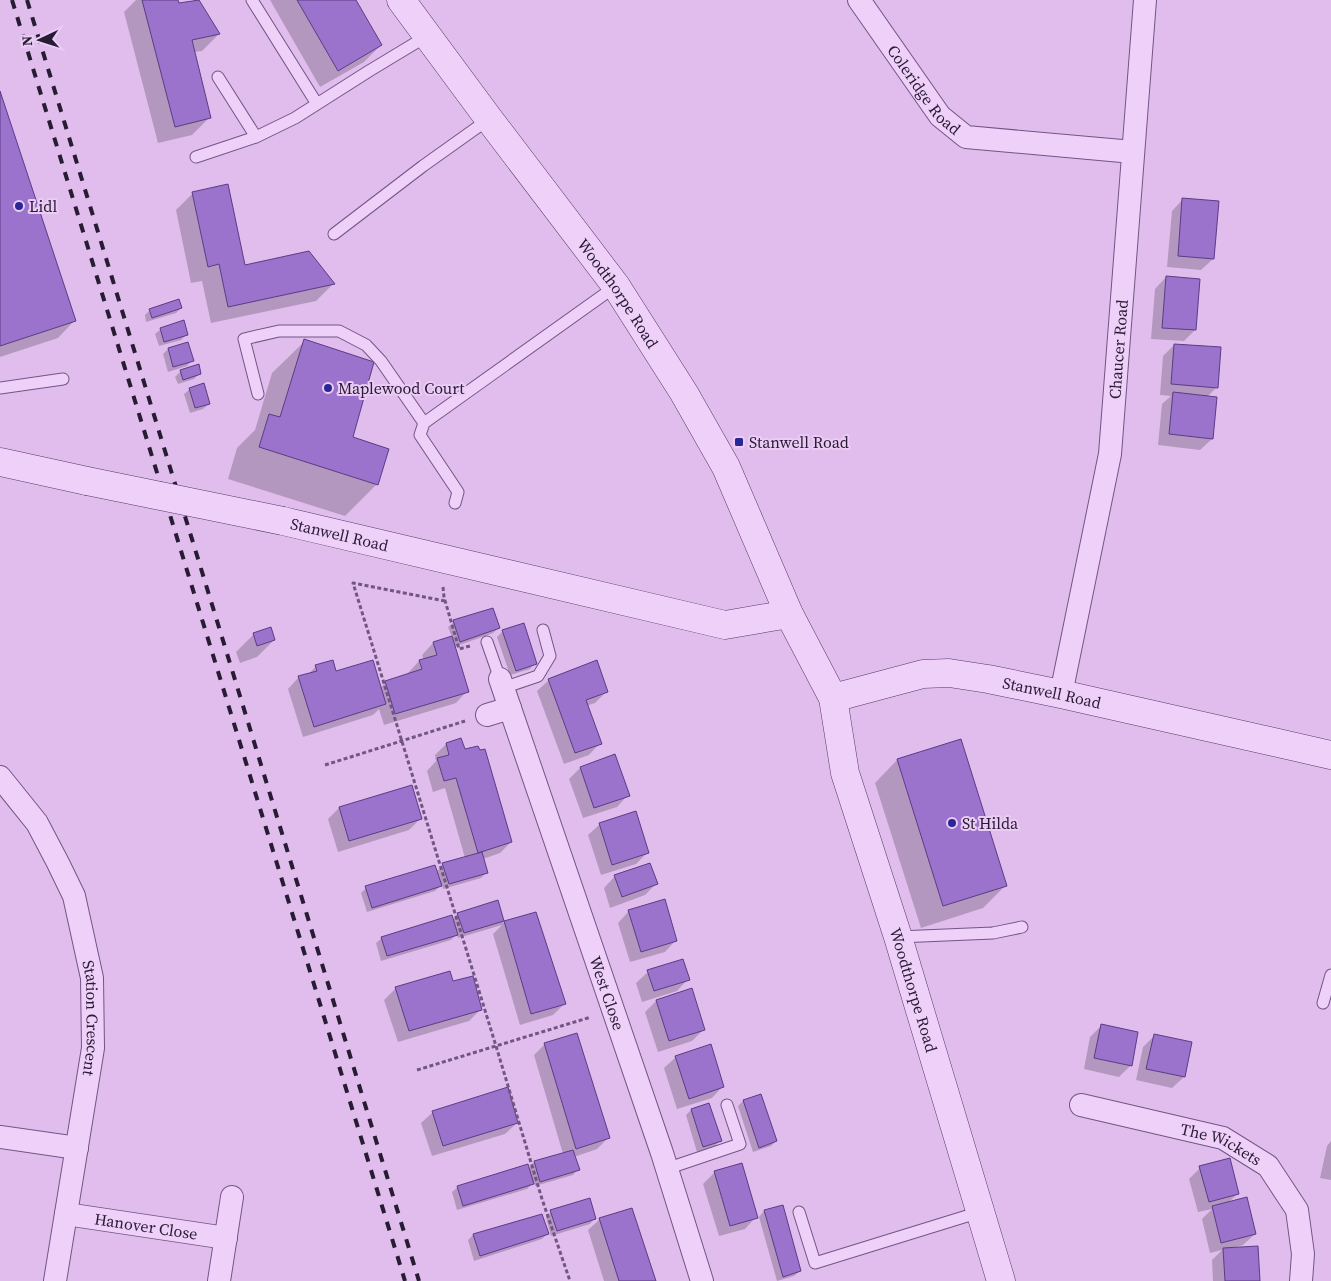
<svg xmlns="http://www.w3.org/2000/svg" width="1331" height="1281" viewBox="0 0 1331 1281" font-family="'Source Serif 4',serif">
<rect width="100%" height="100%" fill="#e1bdee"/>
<path fill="#0003" d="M136,0H177L178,4L219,34L202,51L194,52L209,118L192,135L158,143L124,12Z
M270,0H355L381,45L364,62L320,87Z
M0,95L75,320L58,338L0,357Z
M193,193L244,266L333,284L316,301L211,323L202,281L191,283L176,210Z
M1183,199L1213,259L1201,270L1167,267L1172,211Z
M1166,277L1195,330L1184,341L1151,339L1155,289Z
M181,308L176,313L146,322L145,315L150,310Z
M161,329L187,334L181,340L159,346L155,334Z
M305,341L351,438L377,484L345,516L228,479L237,448L255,430L272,373Z
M1174,345L1217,387L1207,397L1212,439L1200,450L1158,445L1162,404L1171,396L1160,395L1163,356Z
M168,349L192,360L187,366L168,372L163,354Z
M181,371L200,373L194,379L178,384L175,377Z
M190,389L209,404L203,409L190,413L184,394Z
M454,622L499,628L493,633L454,647L467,691L456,703L384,725L379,709L373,715L303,737L288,689L299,677L308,675L316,666L380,688L386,682L409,675L408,673L419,661L424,660L422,655L433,643L452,637L448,627Z
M503,631L535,663L530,669L510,675L497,637Z
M254,634L274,640L257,657L240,663L236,652Z
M549,680L607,691L595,703L586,706L600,743L589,755L564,764L537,691Z
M460,740L511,842L500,853L483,859L487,872L481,878L443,889L442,884L435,891L367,912L361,893L366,888L436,872L443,865L465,858L445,788L433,792L427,771L436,761L435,755L446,744Z
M615,756L628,795L617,807L583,818L569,779L580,768Z
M897,760L1006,885L983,908L921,928L875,783Z
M339,808L421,818L409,830L338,852L328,819Z
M600,824L647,853L636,864L601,875L588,835Z
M615,876L656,884L645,895L610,908L604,888Z
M497,902L503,923L536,913L564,1004L553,1015L520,1025L493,934L502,925L458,938L457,934L451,940L381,961L376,943L382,938L452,920L458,914Z
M629,911L676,940L665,952L630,962L618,923Z
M648,972L688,979L677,991L642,1002L636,983Z
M452,983L480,1010L469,1021L398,1042L384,1000L396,988Z
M656,1001L704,1029L692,1041L658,1052L645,1012Z
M1101,1026L1131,1065L1119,1077L1084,1069L1090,1037Z
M1155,1035L1184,1077L1172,1088L1136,1080L1143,1047Z
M545,1044L608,1138L597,1149L574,1157L578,1169L573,1175L535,1186L534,1182L527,1189L457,1210L452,1192L458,1187L528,1169L534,1162L563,1154L534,1055Z
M676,1057L723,1086L712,1098L677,1109L664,1068Z
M743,1101L776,1141L771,1146L753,1152L738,1106Z
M691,1110L720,1140L715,1146L697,1152L686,1115Z
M433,1112L517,1123L505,1134L432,1156L421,1123Z
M1331,1141V1180L1320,1178L1327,1146Z
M1200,1168L1238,1193L1227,1204L1255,1234L1243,1245L1236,1247V1248L1259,1281H1213L1212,1260L1222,1250L1210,1253L1202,1219L1212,1209L1198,1212L1189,1179Z
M715,1172L756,1217L745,1229L719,1236L703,1184Z
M764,1211L800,1271L794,1276L777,1281L759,1217Z
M551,1212L595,1218L590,1224L551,1236L546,1217Z
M600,1219L654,1281H604L588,1230Z
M548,1233L542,1239L474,1261L468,1240L473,1235Z"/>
<path fill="#9b72cc" stroke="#5b3c85" d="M142,0H178L179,3L199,0L220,34L192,40L211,118L175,127Z
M297,0H356L382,45L338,71Z
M0,91L76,321L0,346Z
M228,184L245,265L309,251L335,284L228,307L219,264L208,267L192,192Z
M1182,198L1219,201L1214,259L1178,256Z
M1166,276L1200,279L1196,330L1162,328Z
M179,299L182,308L152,318L149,309Z
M184,320L188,335L164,342L160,328Z
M304,339L374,362L353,437L389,449L378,485L259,447L269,414L280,417Z
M188,342L194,361L173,367L168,348Z
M1174,344L1221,347L1218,388L1171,384Z
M199,364L201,374L183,380L180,370Z
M204,383L210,404L195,408L189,388Z
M1173,392L1217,397L1213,439L1169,434Z
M493,608L500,628L460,642L453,620Z
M524,623L537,664L516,671L502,630Z
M271,627L275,640L257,646L253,633Z
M452,636L469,692L395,714L385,681L422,669L419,660L437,655L433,642Z
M333,660L336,671L373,660L386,704L314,727L298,676L317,671L315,665Z
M597,660L608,692L586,700L602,744L575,753L548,679Z
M461,738L465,749L478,746L480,750L485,749L512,842L478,853L456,778L444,781L437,758L449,755L446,743Z
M961,739L1007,886L943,906L897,759Z
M615,754L630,796L594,808L580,767Z
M412,785L422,819L349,841L339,807Z
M636,811L649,853L612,865L599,823Z
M482,852L488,873L449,884L442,863Z
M650,863L658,884L622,897L614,875Z
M435,865L442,886L372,908L365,886Z
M665,899L677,941L641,952L628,910Z
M498,900L504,921L464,933L457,913Z
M536,912L566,1004L531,1014L504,921Z
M452,915L458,935L387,956L381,937Z
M683,959L690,980L654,991L647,970Z
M450,971L453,981L473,976L482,1010L409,1031L395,987Z
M692,988L705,1030L669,1041L656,1000Z
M1101,1024L1138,1032L1132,1066L1094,1058Z
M577,1033L610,1138L576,1149L544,1043Z
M1154,1034L1192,1042L1185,1077L1146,1069Z
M711,1044L724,1087L689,1099L675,1056Z
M508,1087L518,1123L443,1146L432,1111Z
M761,1094L777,1141L759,1148L743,1100Z
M709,1103L722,1141L703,1147L691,1109Z
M573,1150L580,1170L540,1182L534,1161Z
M1230,1158L1239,1194L1209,1202L1199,1166Z
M742,1163L758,1218L730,1226L714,1171Z
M528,1164L534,1184L463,1206L457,1186Z
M1247,1197L1256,1234L1221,1243L1212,1206Z
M590,1198L596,1219L557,1231L550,1210Z
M783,1205L801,1271L783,1277L764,1210Z
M632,1208L656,1281H619L599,1218Z
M542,1214L549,1234L480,1256L473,1234Z
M1258,1246L1260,1281H1225L1223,1248Z"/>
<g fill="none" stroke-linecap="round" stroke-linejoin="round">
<defs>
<path id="lane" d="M252,0L317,104
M218,77L256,137
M196,157L256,137L295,118L369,71L427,36
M334,234L423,166L489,119
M0,388L63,379
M258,394L244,339L279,331H339L366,345L381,361L424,423
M455,503L458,492L420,435L424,423L616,286
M487,642L500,679
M503,688L538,676L550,656L543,630
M898,937L993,933L1022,927
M1323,1003L1331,975
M666,1169L740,1144L727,1105
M799,1212L815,1263L980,1212"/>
<g id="street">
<path id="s1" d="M859,0L940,116L966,137L1133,152"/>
<path id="s2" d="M500,679L662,1153L702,1281"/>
<path id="s3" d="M1061,694L1110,454L1145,0"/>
<path d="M487,715L510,708"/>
<path id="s4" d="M0,777L37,823L58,863L74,896L92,978L93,1048L55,1281"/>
<path id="s5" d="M1081,1105L1223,1138L1268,1166L1297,1210L1303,1254L1301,1281"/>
<path d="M0,1137L77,1148"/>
<path id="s6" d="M66,1214L226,1238"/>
<path d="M219,1281L232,1197"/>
</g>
<g id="secondary">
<path id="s7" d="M401,0L489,119L616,286L684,393L726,467L789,614L833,698L845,773L898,937L1001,1281"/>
<path d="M0,462L87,481"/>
<path id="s8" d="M283,521L725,625L789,614"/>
<path id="s9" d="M833,698L923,674L949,673L988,679L1061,694L1331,755"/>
</g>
</defs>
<use href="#lane" stroke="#715685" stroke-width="13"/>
<use href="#street" stroke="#715685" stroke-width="24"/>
<use href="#secondary" stroke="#523a67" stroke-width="29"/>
<path stroke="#715685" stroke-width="3" stroke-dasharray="4 2.5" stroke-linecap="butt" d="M443,587L444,597L459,649L470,646
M445,601L353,583L496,1046L542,1199L570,1281
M325,765L465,721
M417,1070L591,1017"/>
<use href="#lane" stroke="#eed0f9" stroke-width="11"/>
<use href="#street" stroke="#eed0f9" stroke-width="22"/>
<use href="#secondary" stroke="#eed0f9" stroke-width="28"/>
<path stroke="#281b34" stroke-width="4" stroke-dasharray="9 9" stroke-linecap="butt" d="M12,0L405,1281
M27,0L419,1281"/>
<defs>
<path id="secondary-bridge" d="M87,481L283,521"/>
</defs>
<use href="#secondary-bridge" stroke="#523a67" stroke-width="29" stroke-linecap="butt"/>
<use href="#secondary-bridge" stroke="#eed0f9" stroke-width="28"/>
</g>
<g fill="#292695" stroke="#ebccf5" stroke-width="2">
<circle cx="19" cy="206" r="5"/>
<circle cx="328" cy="388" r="5"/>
<rect x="734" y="437" width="10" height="10" rx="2.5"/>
<circle cx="952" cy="823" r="5"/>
</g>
<g text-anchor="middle" stroke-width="4" stroke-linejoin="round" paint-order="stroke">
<g font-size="16" fill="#281b34" stroke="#ebccf5">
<text dy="6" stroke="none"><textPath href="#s1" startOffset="111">Coleridge Road</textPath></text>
<text dy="6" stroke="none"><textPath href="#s7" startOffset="365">Woodthorpe Road</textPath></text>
<text dy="6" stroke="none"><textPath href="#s3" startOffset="350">Chaucer Road</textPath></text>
<text dy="6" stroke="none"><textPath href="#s8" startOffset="58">Stanwell Road</textPath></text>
<text dy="6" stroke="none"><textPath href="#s9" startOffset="224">Stanwell Road</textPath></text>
<text dy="6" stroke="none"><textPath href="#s7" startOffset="1128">Woodthorpe Road</textPath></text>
<text dy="6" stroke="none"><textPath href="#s2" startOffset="332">West Close</textPath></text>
<text dy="6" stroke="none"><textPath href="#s4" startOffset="265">Station Crescent</textPath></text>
<text dy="6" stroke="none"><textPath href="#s5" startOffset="146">The Wickets</textPath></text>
<text dy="6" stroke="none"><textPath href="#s6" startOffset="81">Hanover Close</textPath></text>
</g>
<g font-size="16" fill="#281b34" stroke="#ebccf5" text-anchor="start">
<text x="29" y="212">Lidl</text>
<text x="338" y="394">Maplewood Court</text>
<text x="749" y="448">Stanwell Road</text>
<text x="962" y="829">St Hilda</text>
</g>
</g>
<g transform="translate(40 40) rotate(266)" stroke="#ebccf5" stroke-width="4" paint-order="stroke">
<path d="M0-4L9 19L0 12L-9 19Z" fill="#281b34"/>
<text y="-8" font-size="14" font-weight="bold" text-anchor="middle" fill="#281b34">N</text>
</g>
</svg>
